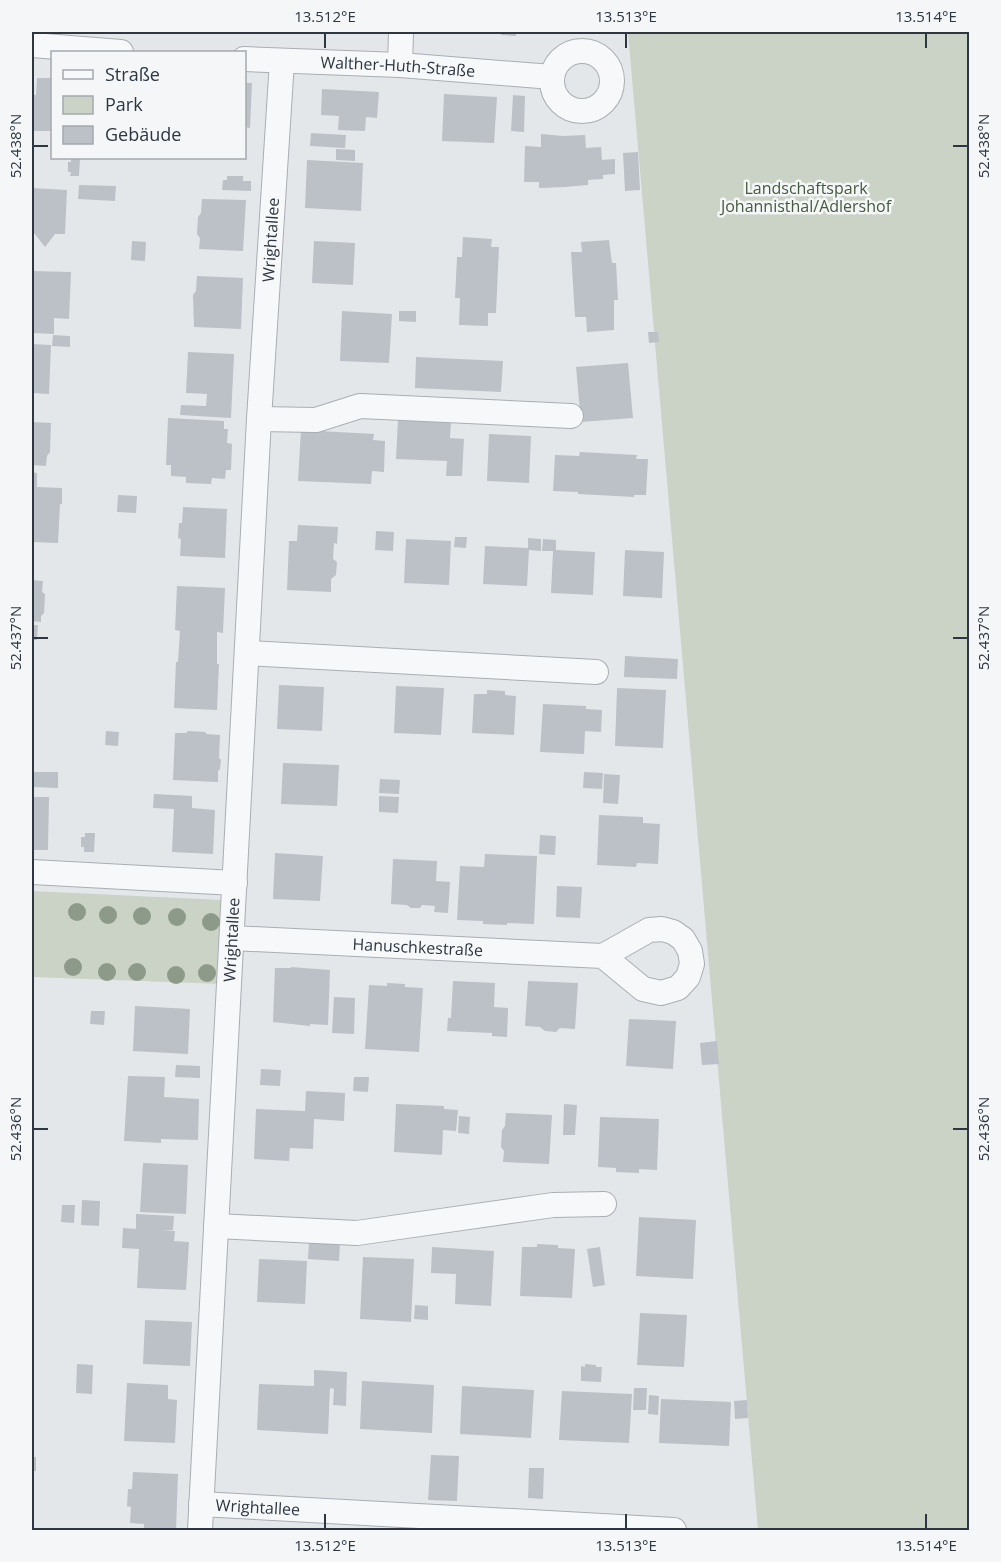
<svg xmlns="http://www.w3.org/2000/svg" width="1001" height="1562" viewBox="0 0 1001 1562" font-family="'Open Sans',sans-serif">
<rect width="100%" height="100%" fill="#e4e7ea"/>
<path fill="#cbd3c6" d="M628,32H969V1530H758Z
M32,891L222,900L221,984L32,977Z"/>
<path fill="#bcc1c7" d="M502,32H516V36L501,35Z
M37,78H52V131H34V121H32V95H36Z
M244,83H252L250,128L244,127Z
M322,89L379,92L377,118L366,117L365,131L338,130L339,116L321,115Z
M444,94L497,97L494,143L442,141Z
M513,95L525,96L524,132L511,131Z
M311,133L346,135L345,148L310,146Z
M541,134L564,136L585,135L586,148L601,147L602,160L615,159V174L603,175V179L588,180V185L565,187L539,188V182H524L525,146L541,147Z
M336,149L355,150V161L336,160Z
M638,152L640,190L625,191L623,153Z
M71,159H80L79,176H70L71,172H68V162H71Z
M307,160L363,163L361,211L305,208Z
M227,176H243V181H251V191L222,190L223,180H227Z
M79,185L116,186L115,201L78,199Z
M32,188L67,190L65,234H55L45,247L34,233H32Z
M202,199L246,200L243,251L199,249L200,238L197,234L198,217L201,213Z
M463,237L492,239L491,247H499L496,313H488V326L459,325L460,298H455L457,257H462Z
M609,240L612,263H616L618,300H614V330L587,332L586,317H575L571,252H582L581,242Z
M132,241L146,242L145,261L131,260Z
M314,241L355,243L353,285L312,283Z
M32,271L71,272L69,319L54,318V334L32,333Z
M197,276L243,278L241,329L194,327L193,295L196,291Z
M342,311L392,314L389,363L340,361Z
M399,311H416V322L399,321Z
M648,332H658L659,342L649,343Z
M53,335L70,336V347L52,346Z
M32,344L51,345L49,394L32,393Z
M188,352L234,354L231,418L180,415L181,405L206,406L207,394L186,393Z
M416,357L503,361L501,392L415,388Z
M628,363L633,418L581,422L576,367Z
M168,418L224,421V429H228L227,443L232,444L231,470H226L225,479L212,478L211,484L186,483V477L171,476V465H166Z
M398,419L451,421L450,438L464,439L462,476H446L447,461L396,459Z
M32,422L51,423L50,452L47,456L46,466L32,465Z
M301,430L374,434L373,440L385,441L384,472L372,471L371,484L298,481Z
M489,434L531,436L529,483L487,481Z
M580,452L637,455L636,459H648L646,495H634V497L578,494V492L553,491L555,455L579,456Z
M32,472L37,473V487L62,488V504H60L58,543L32,542Z
M118,495L137,496L136,513L117,512Z
M183,507L227,509L225,558L180,556L181,539L178,538L179,523H182Z
M298,525L338,527L337,544L334,543L333,559L337,562L336,575L331,579V592L287,590L289,541H297Z
M376,531L394,532L393,551L375,550Z
M455,537H467L466,548L454,547Z
M528,538L541,539V551L529,550L527,586L483,584L485,546L528,548Z
M406,539L451,541L449,585L404,583Z
M543,539L556,540V550L595,552L593,595L551,593L553,551H542Z
M625,550L664,552L662,598L623,596Z
M32,580L43,581L42,592L45,594L44,613L41,616V622L32,621Z
M177,586L225,588L223,633L217,632V664H219L217,710L174,708L176,662H178L180,631L175,630Z
M32,625H38L37,640H32Z
M625,656L678,659L677,679L624,677Z
M279,685L324,687L322,731L277,729Z
M396,686L444,688L441,735L394,733Z
M617,688L666,690L663,748L615,746Z
M487,690L505,691V695L516,696L514,735L472,733L474,694H487Z
M543,704L586,706V709L602,710L601,732L585,731L584,754L540,752Z
M106,731L119,732L118,746L105,745Z
M188,731L205,732L207,734L220,735L219,758L221,760L220,769L218,771V782L173,780L175,733H186Z
M283,763L339,765L337,806L281,804Z
M32,772H58V788L32,787Z
M584,772L603,773L602,789L583,788Z
M604,774L620,775L618,804L603,803Z
M380,779L400,780L399,794L379,793Z
M154,794L192,796V808L215,810L213,854L172,852L174,809L153,808Z
M379,796L399,797L398,813L379,812Z
M32,797H49L48,850H32Z
M599,815L643,817V823L660,824L658,864L637,863L636,867L597,865Z
M85,833H95L94,852H84V847H81V837H85Z
M540,835L556,836L555,855L539,854Z
M275,853L323,856L320,901L273,899Z
M485,854L537,856L534,924L507,923V925L483,924V921L457,920L460,866L484,867Z
M393,859L437,861L436,881L450,882L448,913L434,912L435,906L422,905L420,908H411L407,905L391,904Z
M557,886L582,887L580,918L556,917Z
M291,967L330,970L328,1025L310,1024V1026L273,1022L275,968H291Z
M453,981L495,983L494,1007L508,1008L507,1037L492,1036V1033L447,1031L448,1018H451Z
M528,981L578,983L575,1029L560,1028L556,1032L545,1031L540,1027L525,1026Z
M387,983L405,984V987L423,988L419,1052L365,1049L369,985L387,986Z
M334,997L355,998L354,1034L332,1033Z
M135,1006L190,1009L188,1054L133,1051Z
M91,1011H105L104,1025L90,1024Z
M629,1019L676,1021L673,1069L626,1066Z
M717,1041L719,1064L702,1065L700,1043Z
M176,1065L200,1066V1078L175,1077Z
M261,1069L281,1070L280,1086L260,1085Z
M128,1076L165,1077L164,1097L199,1099L198,1140L161,1139V1143L124,1141Z
M354,1077H369L368,1092L353,1091Z
M306,1091L345,1093L344,1121L314,1119L313,1149L290,1148L289,1161L254,1159L256,1109L305,1111Z
M396,1104L444,1106V1109L458,1110L456,1131L443,1130L442,1155L394,1152Z
M564,1104L577,1105L575,1135H563Z
M506,1113L552,1115L549,1164L503,1162L504,1151L501,1147L502,1130L505,1126Z
M459,1116L470,1117L469,1134L458,1133Z
M600,1117L659,1119L657,1170L639,1169V1173L616,1172V1168L598,1167Z
M143,1163L188,1165L186,1214L140,1212Z
M82,1200L100,1201L99,1226L81,1225Z
M62,1205H75L74,1223L61,1222Z
M136,1214L174,1216L173,1230L164,1231H175L174,1241L189,1242L186,1290L137,1288L139,1249L122,1248L123,1228L136,1229Z
M639,1217L696,1220L693,1279L636,1276Z
M309,1243L340,1244L339,1261L308,1259Z
M537,1244L558,1245V1248L575,1249L572,1298L520,1296L522,1247H537Z
M432,1247L494,1251L491,1306L455,1304L456,1274L431,1273Z
M600,1247L605,1285L593,1287L587,1249Z
M363,1257L414,1259L411,1322L360,1319Z
M259,1259L307,1261L305,1304L257,1302Z
M415,1305L428,1306V1320L414,1319Z
M640,1313L687,1315L684,1367L637,1365Z
M145,1320L192,1322L190,1366L143,1364Z
M77,1364L93,1365L92,1394L76,1393Z
M585,1364L596,1365V1367H602L601,1382L581,1381V1366L585,1367Z
M314,1370L347,1372L346,1406L333,1405L334,1389L330,1388L328,1434L257,1430L259,1384L314,1386Z
M362,1381L434,1385L432,1433L360,1429Z
M127,1383L168,1385V1399L177,1400L175,1443L124,1441Z
M462,1386L534,1390L531,1438L460,1434Z
M634,1388H647L646,1410H633Z
M562,1391L632,1394L629,1443L559,1440Z
M649,1395L659,1396L658,1415L648,1414Z
M661,1399L731,1402L729,1446L659,1443Z
M747,1400L748,1418L735,1419L734,1401Z
M431,1455L459,1456L457,1501L428,1500Z
M32,1457H36V1471H32Z
M529,1468H544L543,1499L528,1498Z
M133,1472L178,1474L176,1530H144V1524L130,1523L131,1507L127,1506L128,1489H132Z"/>
<g fill="none" stroke-linecap="round" stroke-linejoin="round">
<defs>
<g id="street">
<path d="M32,45L121,52"/>
<circle cx="582" cy="81" r="30"/>
<path id="s1" d="M244,59L400,65L552,77"/>
<path d="M400,65L401,32"/>
<path d="M259,419L316,420L360,406L571,416"/>
<path d="M247,653L596,672"/>
<path d="M32,872L235,883"/>
<path id="s2" d="M232,938L603,956L649,930L662,929L673,932L683,939L690,951L692,964L688,977L678,988L661,993L643,989L603,956"/>
<path d="M216,1226L357,1233L553,1205L604,1204"/>
<path id="s3" d="M201,1504L674,1530"/>
<path id="s4" d="M200,1530L259,419L282,61"/>
</g>
</defs>
<use href="#street" stroke="#a9aeb4" stroke-width="26"/>
<use href="#street" stroke="#f7f8f9" stroke-width="24"/>
</g>
<g fill="#8d9a8a">
<circle cx="77" cy="912" r="9"/>
<circle cx="108" cy="915" r="9"/>
<circle cx="142" cy="916" r="9"/>
<circle cx="177" cy="917" r="9"/>
<circle cx="211" cy="922" r="9"/>
<circle cx="73" cy="967" r="9"/>
<circle cx="107" cy="972" r="9"/>
<circle cx="137" cy="972" r="9"/>
<circle cx="207" cy="973" r="9"/>
<circle cx="176" cy="975" r="9"/>
</g>
<path fill="none" stroke="#2d3641" stroke-width="2" d="M325,33V48M626,33V48M926,33V48M33,146H48M953,146H968M33,638H48M953,638H968M33,1129H48M953,1129H968M325,1514V1529M626,1514V1529M926,1514V1529"/>
<g text-anchor="middle" stroke-width="5" stroke-linejoin="round" paint-order="stroke">
<g font-size="16" fill="#2d3641" stroke="#f4f6f8">
<text dy="6" stroke="none"><textPath href="#s1" startOffset="154">Walther-Huth-Straße</textPath></text>
<text dy="6" stroke="none"><textPath href="#s4" startOffset="1292">Wrightallee</textPath></text>
<text dy="6" stroke="none"><textPath href="#s4" startOffset="591">Wrightallee</textPath></text>
<text dy="6" stroke="none"><textPath href="#s2" startOffset="186">Hanuschkestraße</textPath></text>
<text dy="6" stroke="none"><textPath href="#s3" startOffset="57">Wrightallee</textPath></text>
</g>
<g font-size="16" fill="#455b3c" stroke="#f4f6f8">
<text x="806" y="194">Landschaftspark<tspan x="806" dy="18">Johannisthal/Adlershof</tspan></text>
</g>
</g>
<rect width="1001" height="1562" fill="none" stroke="#f4f6f8" stroke-width="66"/>
<rect x="51" y="51" width="195" height="108" fill="#f4f6f8" stroke="#a4a9af" stroke-width="1.5"/>
<rect x="63" y="70" width="30" height="9" fill="#f7f8f9" stroke="#a4a9af" stroke-width="1.5"/>
<text x="105" y="81" font-size="18" fill="#2d3641">Straße</text>
<rect x="63" y="96" width="30" height="18" fill="#cbd3c6" stroke="#a4a9af" stroke-width="1.5"/>
<text x="105" y="111" font-size="18" fill="#2d3641">Park</text>
<rect x="63" y="126" width="30" height="18" fill="#bcc1c7" stroke="#a4a9af" stroke-width="1.5"/>
<text x="105" y="141" font-size="18" fill="#2d3641">Gebäude</text>
<rect x="33" y="33" width="935" height="1496" fill="none" stroke="#2d3641" stroke-width="2"/>
<g font-size="15" text-anchor="middle" fill="#2d3641">
<text x="325" y="22">13.512°E</text>
<text x="626" y="22">13.513°E</text>
<text x="926" y="22">13.514°E</text>
<text transform="translate(16 146) rotate(-90)" y="5">52.438°N</text>
<text transform="translate(984 146) rotate(-90)" y="5">52.438°N</text>
<text transform="translate(16 638) rotate(-90)" y="5">52.437°N</text>
<text transform="translate(984 638) rotate(-90)" y="5">52.437°N</text>
<text transform="translate(16 1129) rotate(-90)" y="5">52.436°N</text>
<text transform="translate(984 1129) rotate(-90)" y="5">52.436°N</text>
<text x="325" y="1551">13.512°E</text>
<text x="626" y="1551">13.513°E</text>
<text x="926" y="1551">13.514°E</text>
</g>
</svg>
